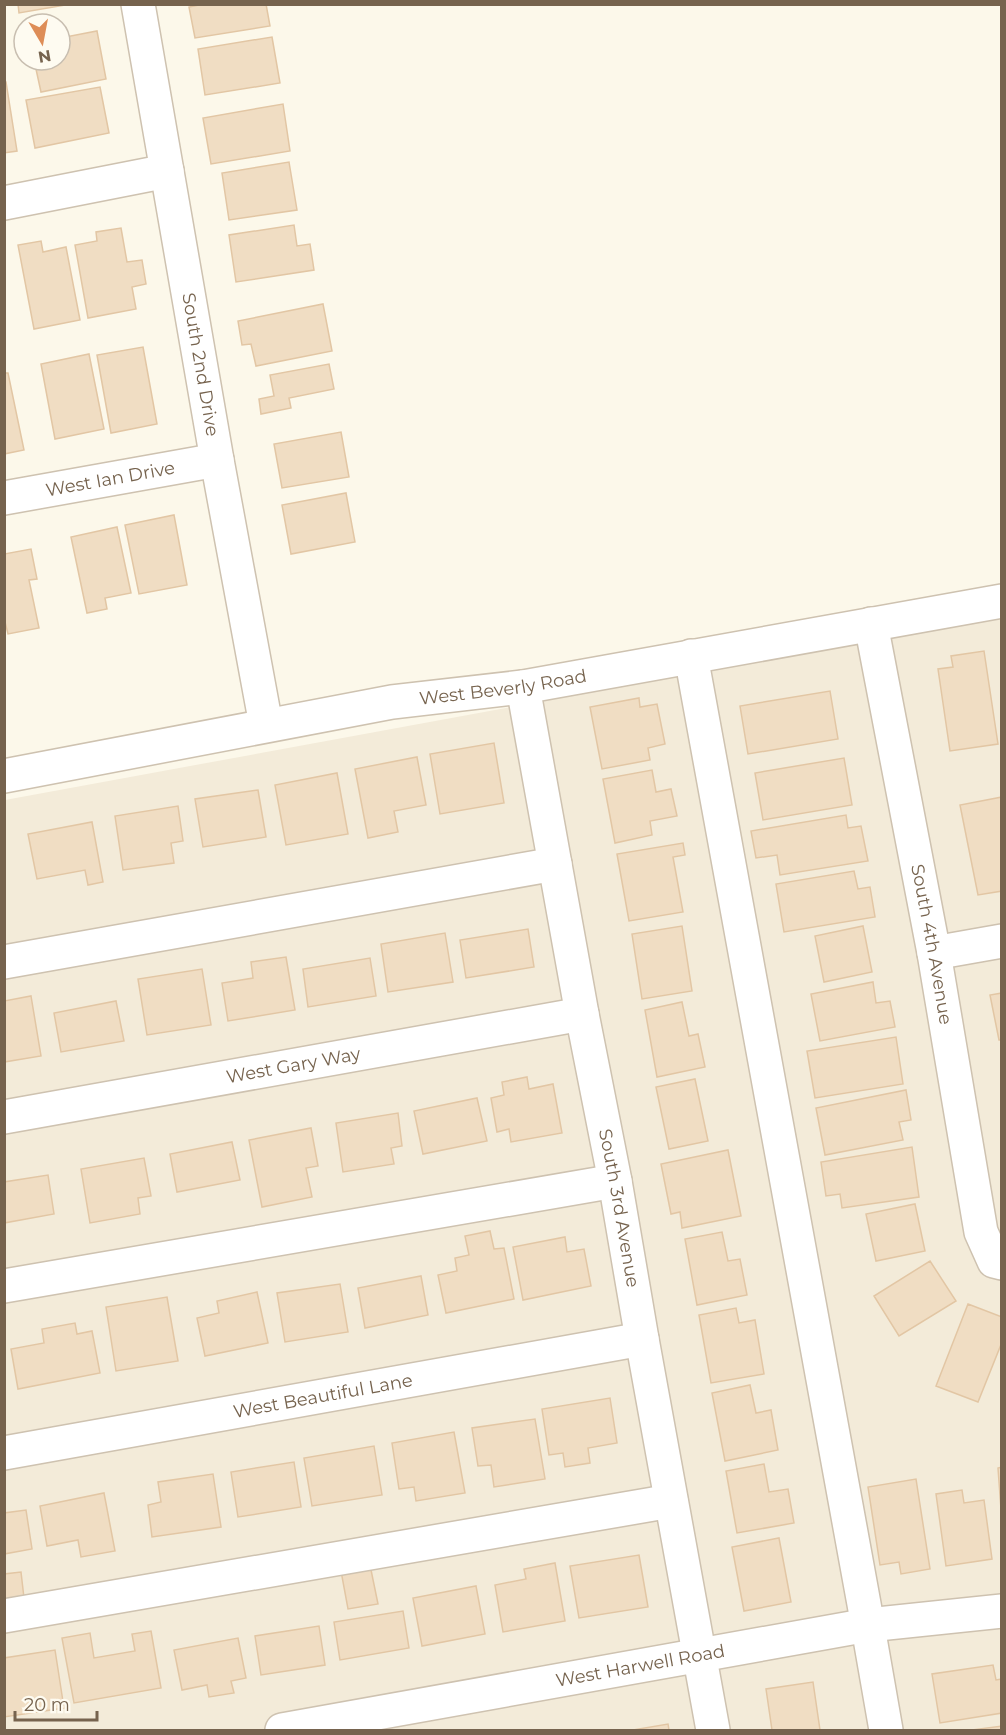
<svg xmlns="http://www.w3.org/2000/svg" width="1006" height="1735" viewBox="0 0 1006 1735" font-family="Montserrat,sans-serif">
<rect width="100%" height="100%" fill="#fcf8ea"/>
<path fill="#f3ebd9" d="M1001,617V1730H5V800Z"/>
<path fill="#f0ddc3" stroke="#e2c6a4" stroke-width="1.5" d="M18,4H71L19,13Z
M204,4H266L270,26L195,38L189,7Z
M97,31L106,79L41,92L34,60H60V38Z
M272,37L280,83L205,95L198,49Z
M4,82H6L17,151L4,153Z
M100,87L109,133L35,148L26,100Z
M283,104L290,151L211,164L203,118Z
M289,162L297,210L229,220L222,173Z
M294,225L297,246L310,244L314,270L236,282L229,235Z
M121,228L127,262L142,260L146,284L132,287L136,309L88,318L75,245L97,241L96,232Z
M41,241L43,252L66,247L80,320L34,329L18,245Z
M323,304L332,351L256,366L251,344L242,345L238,321Z
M143,347L157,424L111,433L97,355Z
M89,354L104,429L55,439L41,364Z
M329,364L334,389L289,398L291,408L261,414L259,399L274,396L270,375Z
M4,373H8L24,450L4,454Z
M341,432L349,477L282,488L274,444Z
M346,493L355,542L291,554L282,505Z
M174,515L187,585L139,594L125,525Z
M117,527L131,593L105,598L107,609L87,613L71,537Z
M31,549L37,579L29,580L39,628L8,634L4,618V554Z
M984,651L998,744L950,751L938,669L953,667L951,656Z
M830,691L838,739L748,754L740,706Z
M639,698L640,707L657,704L665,744L648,748L650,760L602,769L590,707Z
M494,743L504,803L440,814L430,754Z
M417,757L426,805L394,811L398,832L368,838L355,769Z
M844,758L852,805L763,820L755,773Z
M652,770L656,792L671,789L677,816L650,821L652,835L615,843L603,779Z
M337,773L348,834L286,845L275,785Z
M258,790L266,837L203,847L195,799Z
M1002,797V891L978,895L960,805Z
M178,806L183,841L171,843L174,863L123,870L115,816Z
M846,815L848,828L861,826L868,861L780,875L777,855L756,858L751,831Z
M92,822L103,882L88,885L85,870L37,879L28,834Z
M683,843L685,855L673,857L683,912L629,921L617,854Z
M854,871L858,889L870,887L875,917L784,932L776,884Z
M682,926L692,991L642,999L632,934Z
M863,926L872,972L824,982L815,936Z
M528,929L534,967L466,978L460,940Z
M445,933L453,982L388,992L381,944Z
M286,957L295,1010L228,1021L222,983L253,978L251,962Z
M370,958L376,996L308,1007L303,969Z
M202,969L211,1025L147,1035L138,979Z
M873,982L876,1003L890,1001L895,1027L820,1041L811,994Z
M1002,993V1040H999L990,995Z
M31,996L41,1056L4,1062V1001Z
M116,1001L124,1041L61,1052L54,1013Z
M682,1002L689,1036L698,1034L705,1067L657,1077L645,1010Z
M896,1037L903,1084L815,1098L807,1051Z
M527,1077L529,1089L553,1084L562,1133L511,1142L509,1129L497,1132L491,1098L504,1095L502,1082Z
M695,1079L708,1141L669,1149L656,1087Z
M906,1090L911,1120L899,1122L903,1140L825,1155L816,1108Z
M477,1098L487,1141L423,1154L414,1111Z
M398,1113L402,1146L391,1148L394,1164L343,1172L336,1123Z
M311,1128L318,1166L306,1168L312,1197L262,1207L249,1140Z
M232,1142L240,1180L177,1192L170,1154Z
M912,1147L919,1197L842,1208L840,1194L826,1196L821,1162Z
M728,1150L741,1216L682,1228L680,1212L671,1214L661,1164Z
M144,1158L151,1196L138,1198L140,1214L90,1223L81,1169Z
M48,1175L54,1214L4,1223V1182Z
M915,1204L925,1251L876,1261L866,1214Z
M490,1231L494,1249L504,1248L514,1299L446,1313L438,1275L457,1271L455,1258L469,1255L465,1236Z
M722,1232L728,1261L740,1259L747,1295L697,1305L685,1239Z
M565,1237L567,1252L584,1249L591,1286L523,1300L513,1247Z
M930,1261L956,1301L899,1336L874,1296Z
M421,1276L428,1315L365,1328L358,1288Z
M340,1284L348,1332L285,1342L277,1293Z
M257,1292L268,1343L205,1356L197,1318L219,1313L217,1301Z
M167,1297L178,1361L116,1371L106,1307Z
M968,1304L1002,1317V1342L978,1402L936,1386Z
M736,1308L739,1323L755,1320L764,1374L711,1383L699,1315Z
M75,1323L77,1334L92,1331L100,1373L18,1389L11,1349L44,1343L42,1329Z
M750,1385L756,1413L771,1410L778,1450L725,1461L712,1393Z
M610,1398L617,1443L588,1448L590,1463L565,1467L563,1453L549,1455L542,1409Z
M535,1419L545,1479L494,1487L491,1465L478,1466L472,1428Z
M454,1432L465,1493L416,1501L414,1487L399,1489L392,1443Z
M374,1446L382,1495L312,1506L304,1458Z
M294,1462L301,1507L238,1517L231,1472Z
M764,1464L769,1492L788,1489L794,1523L737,1533L726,1471Z
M1002,1467V1523L998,1468Z
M213,1474L221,1527L152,1537L148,1505L161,1502L158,1482Z
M916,1479L930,1569L901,1574L899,1562L880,1565L868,1487Z
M962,1490L964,1503L984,1500L992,1559L946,1566L936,1494Z
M104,1493L115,1551L81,1557L78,1540L47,1546L40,1506Z
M26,1510L32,1549L4,1554V1513Z
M779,1538L791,1602L744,1611L732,1547Z
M639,1555L648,1607L579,1618L570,1566Z
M555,1563L565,1621L503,1632L495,1585L526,1579L524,1569Z
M370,1565L378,1604L348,1609L341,1571Z
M21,1572L24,1598L4,1601V1574Z
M476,1586L485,1634L422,1646L413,1598Z
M403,1611L409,1648L340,1660L334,1622Z
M319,1626L325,1665L261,1675L255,1636Z
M151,1631L161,1688L74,1703L62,1638L90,1633L94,1658L135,1651L132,1634Z
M238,1638L246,1678L231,1681L234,1693L209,1697L207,1685L182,1690L174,1650Z
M55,1650L64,1708L4,1717V1658Z
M993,1665L996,1680L1002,1679V1713L940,1723L932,1674Z
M813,1682L820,1730H772L766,1689Z
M668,1724L669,1730H633Z
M1002,1726V1730H972Z"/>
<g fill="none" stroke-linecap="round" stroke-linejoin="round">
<defs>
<g id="minor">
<path id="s1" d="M138,4L217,460L266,725"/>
<path d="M4,203L167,171"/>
<path id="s2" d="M4,498L217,460"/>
<path id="s3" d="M871,624L934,953L981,1232L994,1261L1002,1263"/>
<path d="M691,656L864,1604L886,1730"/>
<path id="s4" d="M523,687L582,1014L615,1181L642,1339L713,1730"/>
<path id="s5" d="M4,776L392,702L523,687L1002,601"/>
<path d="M934,953L1002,941"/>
<path d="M4,962L555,864"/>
<path id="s6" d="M4,1117L582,1014"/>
<path d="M4,1286L615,1181"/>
<path id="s7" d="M4,1453L642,1339"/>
<path d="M4,1616L671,1501"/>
<path id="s8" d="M282,1730L868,1625L1002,1611"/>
</g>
</defs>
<use href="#minor" stroke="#cec2b0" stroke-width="36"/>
<use href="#minor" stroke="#fff" stroke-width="33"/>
</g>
<g text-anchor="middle" stroke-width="4.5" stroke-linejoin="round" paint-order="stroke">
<g font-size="18" fill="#76634e" stroke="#fefbf1">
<text dy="6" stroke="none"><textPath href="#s1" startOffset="366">South 2nd Drive</textPath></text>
<text dy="6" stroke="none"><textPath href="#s2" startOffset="108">West Ian Drive</textPath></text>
<text dy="6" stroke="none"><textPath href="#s5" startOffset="507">West Beverly Road</textPath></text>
<text dy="6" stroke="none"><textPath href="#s3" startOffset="326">South 4th Avenue</textPath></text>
<text dy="6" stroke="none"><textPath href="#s6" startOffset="294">West Gary Way</textPath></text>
<text dy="6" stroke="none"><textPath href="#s4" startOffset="530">South 3rd Avenue</textPath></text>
<text dy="6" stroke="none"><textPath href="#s7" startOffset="324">West Beautiful Lane</textPath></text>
<text dy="6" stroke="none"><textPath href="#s8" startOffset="364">West Harwell Road</textPath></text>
</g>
</g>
<rect width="1006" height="1735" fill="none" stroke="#76634e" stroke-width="12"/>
<g transform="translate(42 42) rotate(170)"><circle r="28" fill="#fefbf1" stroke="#c8beb0" stroke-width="1.5"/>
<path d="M0-4.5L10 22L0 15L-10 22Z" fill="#de8d57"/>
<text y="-9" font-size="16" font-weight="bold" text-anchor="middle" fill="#76634e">N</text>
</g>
<path d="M15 1711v9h82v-9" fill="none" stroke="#76634e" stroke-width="3"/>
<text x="24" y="1711" font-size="18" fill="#76634e" stroke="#fefbf1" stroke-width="4.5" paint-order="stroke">20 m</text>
</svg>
